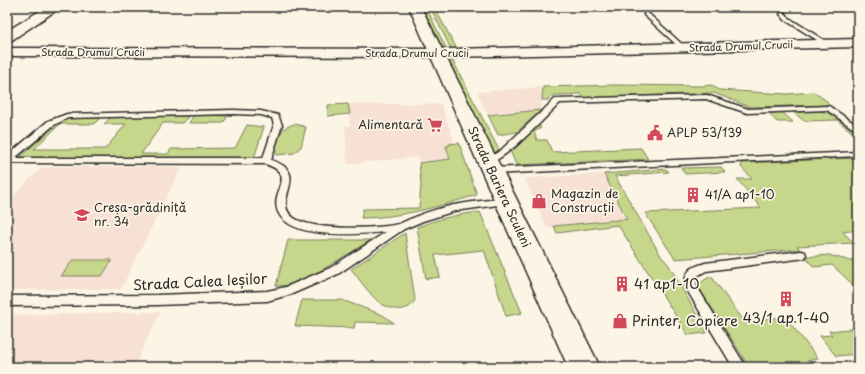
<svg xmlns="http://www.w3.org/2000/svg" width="865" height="374" viewBox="0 0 865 374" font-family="'Playpen Sans',sans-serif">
<rect width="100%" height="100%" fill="#fcf5e5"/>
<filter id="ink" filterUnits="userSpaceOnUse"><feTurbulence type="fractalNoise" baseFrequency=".025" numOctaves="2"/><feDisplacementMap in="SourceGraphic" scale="8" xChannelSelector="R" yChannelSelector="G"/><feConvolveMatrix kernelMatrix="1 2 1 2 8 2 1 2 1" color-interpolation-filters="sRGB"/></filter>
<g filter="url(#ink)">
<path fill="#f7e0d4" d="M543,87L541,110L488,115L477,92Z
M348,104H441L460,158L419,163L418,157L347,164L345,126H350Z
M156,166L181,168L121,289L7,290V202L42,167Z
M604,174L627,219L547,228L525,178Z
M160,312L134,367H7V318L10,315Z"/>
<path fill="#c6d68a" stroke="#78805a" d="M422,7H426L447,50L442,47Z
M430,7H434L457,49H451Z
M448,61H453L499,150L494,154Z
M616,85L701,86L712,85L719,90L787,94L814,92L828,102L827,105L750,107L714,93L584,98L581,94L555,95L548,100H542L543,87Z
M348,104L350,114L328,116V105Z
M541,110L517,132L498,135L488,115Z
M820,111C834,113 847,125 858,134V137L837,120L804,121L793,112Z
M782,112L793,122H777L771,116V113Z
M150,115L189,116L182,123H163L141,154H168L171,149L235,148L247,125L264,127L254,158L24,159L21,156L58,123C71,116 86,117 101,117L94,124H60L34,149H105L126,124H104L112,116Z
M194,115L227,116H228L223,123H189Z
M295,124L306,127L301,147L294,153L277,155L275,153C277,138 279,127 295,124Z
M539,125L541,128L534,132L537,140H547L552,152L641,148L648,159L516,165L511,153Z
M459,143L477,195C439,206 401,218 361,218L363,209L419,208L421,185L419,163L450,159L446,146H449V144Z
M858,158V230L843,232L854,243L797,246L800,249L675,259L645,213L761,208L737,179H752L741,167L742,163Z
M721,167L725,172L685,174L681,168Z
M666,169L669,172L615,176L661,256L669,265L707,333L688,335L618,225L557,233L554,226L627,219L604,174Z
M480,212L522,313L506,316L484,250L435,255L440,277L426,279L417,227C438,219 458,214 480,212Z
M405,233L415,300C408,314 390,310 380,303C370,295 359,279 351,269Z
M288,240H371L317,273L293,285L276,286Z
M829,255L858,263V293L849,281L832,265L814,267L805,257Z
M73,260H112L102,276H61Z
M711,276L744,321L785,317L818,358C804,363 762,372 748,365L699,288L700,283Z
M302,300H342L383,315L394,323L355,322L354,328L295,326Z
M858,328V354L836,356L820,336L832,335L829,331Z"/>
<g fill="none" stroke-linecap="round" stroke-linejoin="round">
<defs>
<path id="lane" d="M644,13H648L685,47V49H681L644,15Z
M781,13H785L789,18L830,44L825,45L785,20L780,14Z
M707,95L748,109L829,106L858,126V132L827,110L747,113L706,99L560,103C548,115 499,167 484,164L483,162L501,150L555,99Z
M233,110L261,111L278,115L282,125L271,160C314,174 269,200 294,218C312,231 378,229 399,224C404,222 409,219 413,218C423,213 434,210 445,207C465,202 485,201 505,198L510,201L505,204L455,211L423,221L404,229L338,274L292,294L267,301L157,305L7,306V296L157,295L267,291L286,287L330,268L386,232C360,234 291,241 278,212C269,191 299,175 265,164L7,163V156L48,121L67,114ZM233,114L261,115L272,118L274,125L263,158H15L54,125L68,118Z
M858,152V156L491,174L487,171L491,168Z
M801,251L805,252L806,255L805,258L706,271L697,276L696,285L746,367H733L684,285C687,269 690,268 705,263Z"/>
<path id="street" d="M858,39V47L451,57L7,56V48L451,49Z"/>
<path id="secondary" d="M46,7H61L12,40L7,41V31Z
M409,7H421L600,367H568Z"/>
</defs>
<use href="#lane" stroke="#2b2b2b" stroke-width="3"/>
<use href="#street" stroke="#2b2b2b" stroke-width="3"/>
<use href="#secondary" stroke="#2b2b2b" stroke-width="3"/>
<use href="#lane" fill="#fcf5e5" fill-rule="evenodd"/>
<use href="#street" fill="#fcf5e5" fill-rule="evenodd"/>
<use href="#secondary" fill="#fcf5e5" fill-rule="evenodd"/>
</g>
</g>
<defs>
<symbol id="supermarket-bare" viewBox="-9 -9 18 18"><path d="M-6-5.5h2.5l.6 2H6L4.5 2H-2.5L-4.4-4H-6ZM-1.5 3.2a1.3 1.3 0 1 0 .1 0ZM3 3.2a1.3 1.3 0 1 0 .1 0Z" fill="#d1495b" stroke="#fcf5e5" stroke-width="2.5" paint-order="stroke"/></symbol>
<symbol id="civic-bare" viewBox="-9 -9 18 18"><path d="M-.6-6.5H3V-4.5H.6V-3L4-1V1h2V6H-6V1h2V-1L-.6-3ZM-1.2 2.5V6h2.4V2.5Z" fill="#d1495b" stroke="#fcf5e5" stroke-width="2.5" paint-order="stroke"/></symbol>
<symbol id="building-bare" viewBox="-9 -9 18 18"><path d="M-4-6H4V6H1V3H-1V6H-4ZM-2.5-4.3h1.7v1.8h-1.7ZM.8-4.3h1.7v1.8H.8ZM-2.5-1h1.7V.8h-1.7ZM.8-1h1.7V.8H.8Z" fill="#d1495b" stroke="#fcf5e5" stroke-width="2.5" paint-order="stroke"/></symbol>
<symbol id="shop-bare" viewBox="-9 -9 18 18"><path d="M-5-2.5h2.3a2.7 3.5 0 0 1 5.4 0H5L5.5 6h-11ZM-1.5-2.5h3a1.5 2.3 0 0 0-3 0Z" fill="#d1495b" stroke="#fcf5e5" stroke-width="2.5" paint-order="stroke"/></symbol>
<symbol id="school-bare" viewBox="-9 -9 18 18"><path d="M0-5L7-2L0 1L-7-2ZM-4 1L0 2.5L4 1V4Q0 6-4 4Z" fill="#d1495b" stroke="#fcf5e5" stroke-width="2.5" paint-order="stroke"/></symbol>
</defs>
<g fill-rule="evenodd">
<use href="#supermarket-bare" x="424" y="114" width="22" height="22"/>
<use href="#civic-bare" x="644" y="122" width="22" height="22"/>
<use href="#building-bare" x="682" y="184" width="22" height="22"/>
<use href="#shop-bare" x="528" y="190" width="22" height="22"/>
<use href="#school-bare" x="71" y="204" width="22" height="22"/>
<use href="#building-bare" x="611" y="273" width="22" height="22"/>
<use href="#building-bare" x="775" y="288" width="22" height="22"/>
<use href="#shop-bare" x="609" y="310" width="22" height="22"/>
</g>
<g text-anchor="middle" stroke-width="3.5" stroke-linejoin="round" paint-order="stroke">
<g font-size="10" fill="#2b2b2b" stroke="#fcf5e5">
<text transform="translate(741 46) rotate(-2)" y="4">Strada Drumul Crucii</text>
<text x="93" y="56">Strada Drumul Crucii</text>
<text x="417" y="57">Strada Drumul Crucii</text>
</g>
<g font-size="12" fill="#2b2b2b" stroke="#fcf5e5" text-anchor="start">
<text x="423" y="129" text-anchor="end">Alimentară</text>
<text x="667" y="137">APLP 53/139</text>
<text x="551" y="198">Magazin de<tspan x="551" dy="14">Construcții</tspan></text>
<text x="705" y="199">41/A ap1-10</text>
<text x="94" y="212">Creșa-grădiniță<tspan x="94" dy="14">nr. 34</tspan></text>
</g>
<g font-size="12" fill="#2b2b2b" stroke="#fcf5e5">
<text transform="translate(499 187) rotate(65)" y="4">Strada Bariera Sculeni</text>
</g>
<g font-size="14" fill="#2b2b2b" stroke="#fcf5e5">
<text transform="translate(200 282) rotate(-3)" y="5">Strada Calea Ieșilor</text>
</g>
<g font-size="14" fill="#2b2b2b" stroke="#fcf5e5" text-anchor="start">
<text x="634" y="289">41 ap1-10</text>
<text x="786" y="323" text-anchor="middle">43/1 ap.1-40</text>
<text x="632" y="326">Printer, Copiere</text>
</g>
</g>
<rect width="865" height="374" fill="none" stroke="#fcf5e5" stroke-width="24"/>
<rect x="12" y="12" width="841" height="350" fill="none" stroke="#2b2b2b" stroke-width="1.5" filter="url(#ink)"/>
</svg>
